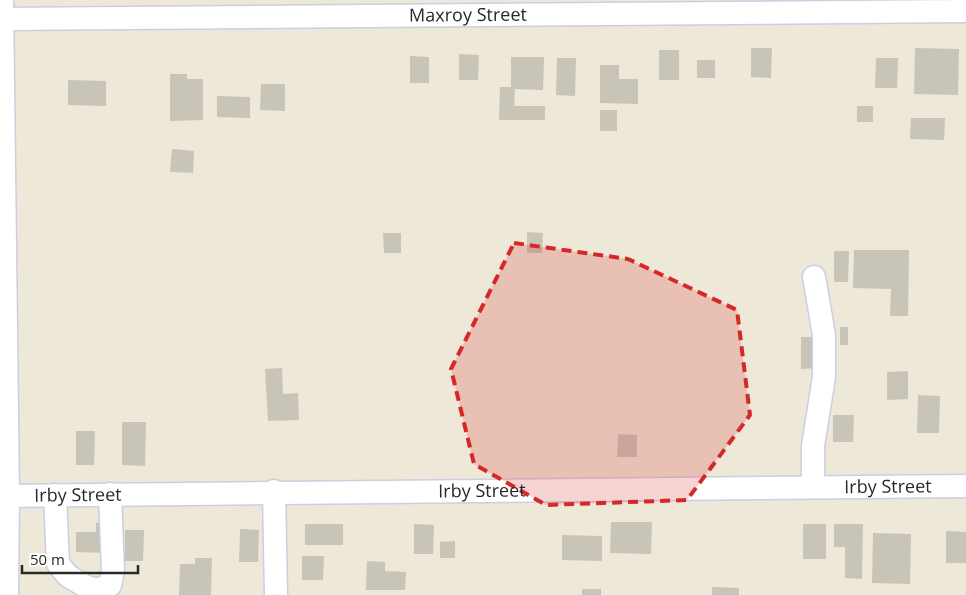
<svg xmlns="http://www.w3.org/2000/svg" width="966" height="595" viewBox="0 0 966 595" font-family="'Open Sans',sans-serif">
<rect width="100%" height="100%" fill="#ede8d8"/>
<path fill="#c8c4b8" d="M751,48H772L771,78L751,77Z
M915,48L959,49L958,95L914,94Z
M659,50H679V80H659Z
M459,54L479,55L478,80H459Z
M410,56L429,57V83H410Z
M511,57H544L543,90L515,89L514,106H545V120H499L500,87H511Z
M557,58H576L575,96L556,95Z
M876,58H898L897,88H875Z
M697,60H715V78H697Z
M600,65H619V79H638V104L600,103Z
M170,74H187V79H203V120L170,121Z
M68,80L106,81V106L68,105Z
M261,84H285V111L260,110Z
M217,96L250,97V118L217,117Z
M857,106H873V122H857Z
M600,110H617V131H600Z
M911,118H945L944,140L910,139Z
M172,149L194,151L193,173L170,172Z
M527,232L543,233L542,253H527Z
M383,233H401V253H384Z
M854,250H909L908,316H890L891,289L853,288Z
M834,251H849L848,282H834Z
M840,327H848V345H840Z
M801,337H816L817,368L801,369Z
M282,368L283,394L298,393L299,420L268,421L265,369Z
M908,371V399L887,400V372Z
M918,395L940,396L939,433H917Z
M833,415H854L853,442H833Z
M122,422H146L145,466L122,465Z
M76,431H95L94,465H76Z
M618,434L637,435V457H617Z
M611,522H652L651,554L610,553Z
M96,523H103L108,553L76,552V532H96Z
M305,524H343V545H305Z
M414,524L434,525L433,554H414Z
M803,524H826V559H803Z
M834,524H863L862,579L845,578V547H834Z
M240,529L259,530L258,562H239Z
M125,530H144L143,561H125Z
M946,531L966,532V563H946Z
M873,533L911,534L910,584L872,583Z
M562,535L602,536V561L562,560Z
M455,541V558H440V542Z
M302,556H324L323,580H302Z
M195,558H212L211,595H179L180,564H195Z
M367,561L385,562V571L406,572L405,590H366Z
M712,587L739,588V595H712Z
M582,589H601V595H582Z"/>
<g fill="none" stroke-linecap="round" stroke-linejoin="round">
<defs>
<g id="minor">
<path d="M2,0L8,496L7,595"/>
<path id="s1" d="M0,19L966,11"/>
<path d="M813,487V446L824,377V335L814,277"/>
<path d="M274,491L276,595"/>
<path d="M55,495L58,564L68,576L87,587L96,590L110,585L113,571L110,494"/>
<path id="s2" d="M0,496L966,486"/>
</g>
</defs>
<use href="#minor" stroke="#cdcde4" stroke-width="25"/>
<use href="#minor" stroke="#fff" stroke-width="22"/>
</g>
<path fill="#d62828" fill-opacity="0.2" stroke="#d62828" stroke-width="4" stroke-dasharray="10 6" stroke-linejoin="round" d="M514,243L628,259L737,310L750,415L687,500L546,505L474,464L451,369Z"/>
<g text-anchor="middle" stroke-width="4" stroke-linejoin="round" paint-order="stroke">
<g font-size="18" fill="#282828" stroke="#fff">
<text dy="6" stroke="none"><textPath href="#s1" startOffset="468">Maxroy Street</textPath></text>
<text dy="6" stroke="none"><textPath href="#s2" startOffset="888">Irby Street</textPath></text>
<text dy="6" stroke="none"><textPath href="#s2" startOffset="482">Irby Street</textPath></text>
<text dy="6" stroke="none"><textPath href="#s2" startOffset="78">Irby Street</textPath></text>
</g>
</g>
<path d="M22 565v8h116v-8" fill="none" stroke="#282828" stroke-width="2.5"/>
<text x="30" y="565" font-size="15" fill="#282828" stroke="#ffffff" stroke-width="4" paint-order="stroke">50 m</text>
</svg>
